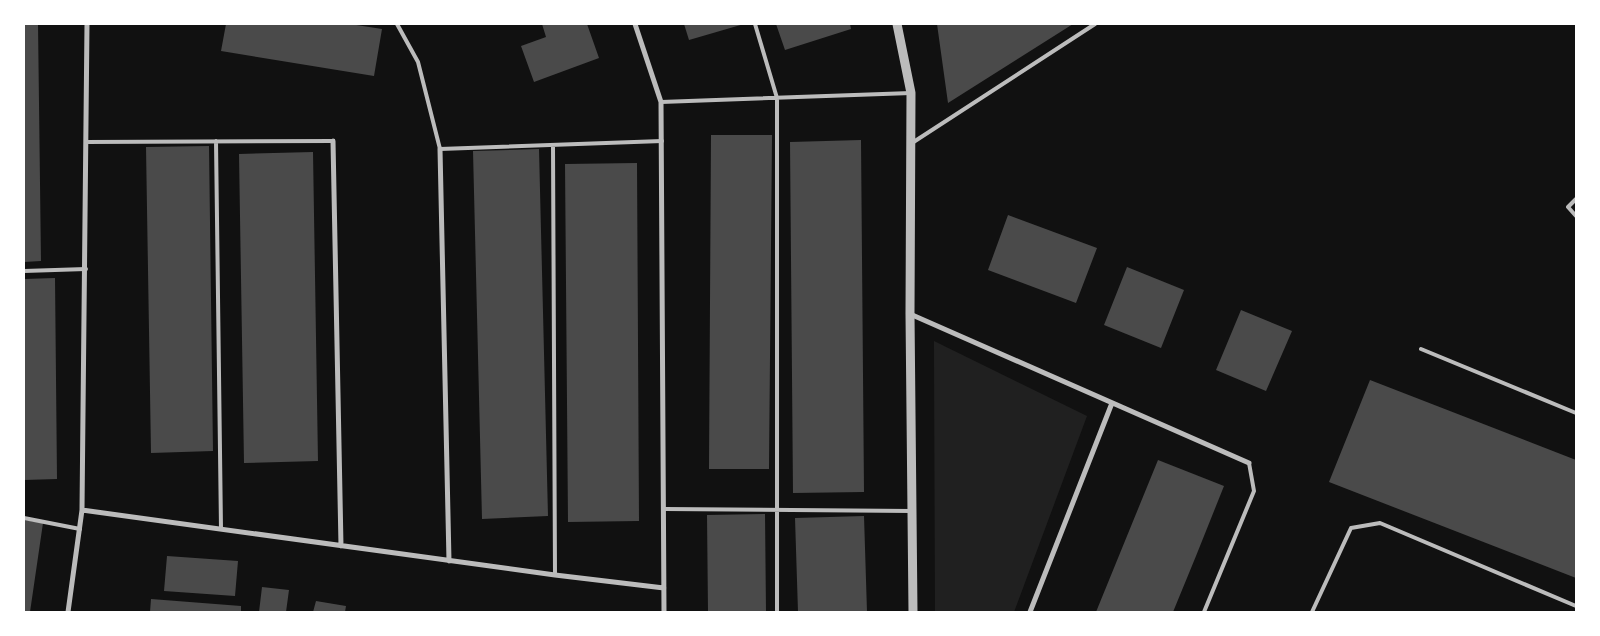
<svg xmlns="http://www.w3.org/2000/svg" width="1600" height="636" viewBox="0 0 1600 636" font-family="Commissioner,sans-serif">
<rect width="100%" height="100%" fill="#111"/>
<path fill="#202020" d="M934,341L1087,416L1014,612H935Z"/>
<path fill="#4a4a4a" d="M24,24H38L41,261L24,262Z
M226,24H350L382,29L374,76L221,51Z
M542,24H587L599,58L534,82L521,46L546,37Z
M684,24H744L689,40Z
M776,24H850L851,29L785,50Z
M937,24H1073L948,103Z
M711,135H772L769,469H709Z
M861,140L864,492L793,493L790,142Z
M209,146L213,451L151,453L146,147Z
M539,149L548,516L482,519L473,151Z
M313,152L318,461L244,463L239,154Z
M637,163L639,521L568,522L565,164Z
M1008,215L1097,248L1076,303L988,270Z
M1127,267L1184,290L1161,348L1104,325Z
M55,278L57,479L24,480V279Z
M1241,310L1292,331L1266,391L1216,370Z
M1370,380L1576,460V578L1329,482Z
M1158,460L1224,486L1196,556L1173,612H1096Z
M765,514L766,612H708L707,515Z
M864,516L867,612H798L795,518Z
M24,520L43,523L30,612H24Z
M167,556L238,561L235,596L164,591Z
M262,587L289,590L286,612H259Z
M151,599L241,606V612H150Z
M316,601L346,606L345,612H313Z"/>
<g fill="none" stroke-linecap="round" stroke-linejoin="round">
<path stroke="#bcbcbc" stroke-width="4" d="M397,24L418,62L440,149L662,141
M755,24L777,98V612
M661,102L911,93
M216,141L221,529
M86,142L333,141
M912,143L1095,24
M553,146L555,575
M1576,199L1568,207L1576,216
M24,271L86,269
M1421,349L1576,413
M665,509L912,511
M24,518L80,529
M1204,612L1254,491L1249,463
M1312,612L1351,528L1380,523L1576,606"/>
<path stroke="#bcbcbc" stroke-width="5" d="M635,24L661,102L664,612
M333,141L341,546
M440,149L449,561
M910,314L1249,463
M82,510L555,575L664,588
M68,612L82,510L87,24
M1030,612L1112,403"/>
<path stroke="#bcbcbc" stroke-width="9" d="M897,24L911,93L910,314L913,612"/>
</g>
<rect width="1600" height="636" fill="none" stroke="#ffffff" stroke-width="50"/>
</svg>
